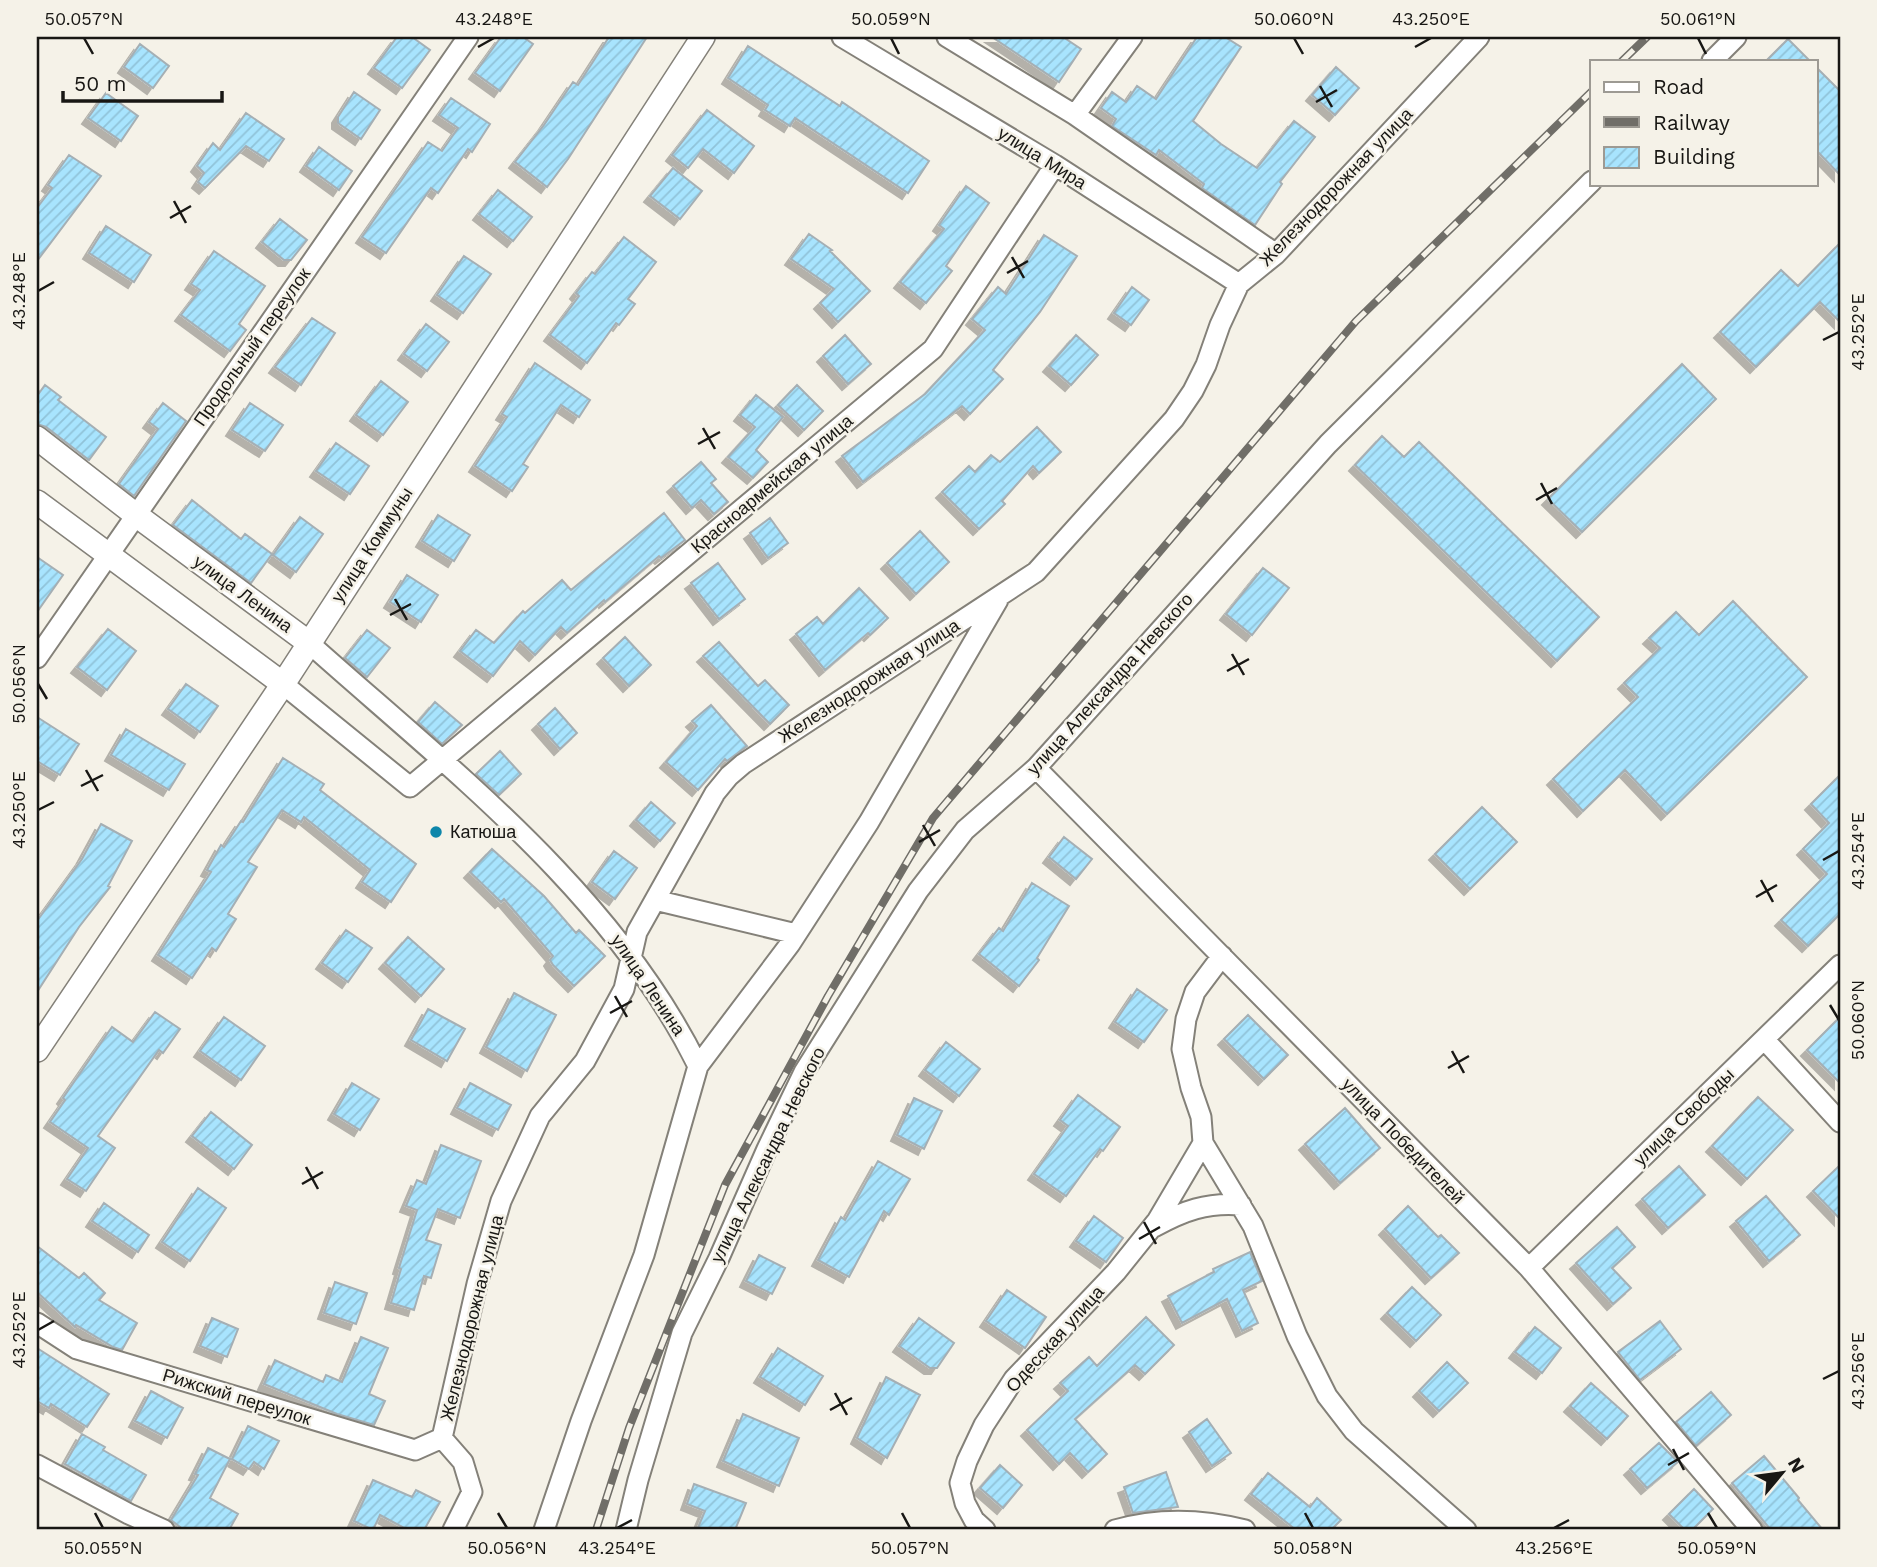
<svg xmlns="http://www.w3.org/2000/svg" width="1877" height="1567" viewBox="0 0 1877 1567" font-family="'Work Sans',sans-serif">
<defs>
<pattern id="building-hatch" width="6" height="6" patternUnits="userSpaceOnUse" patternTransform="scale(1.75)"><rect width="6" height="6" fill="#a8e4fe"/><path d="M-1 1l2-2M0 6l6-6M5 7l2-2" fill="none" stroke="#90c3d9"/></pattern>
<filter id="shadow"><feDropShadow dx="-6" dy="6" stdDeviation="0" flood-color="#0004"/></filter>
</defs>
<rect width="100%" height="100%" fill="#f5f2e8"/>
<path fill="url(#building-hatch)" stroke="#a5afb4" stroke-width="2" filter="url(#shadow)" d="M397,37H412L430,50L402,88L374,68Z
M501,37H523L533,44L500,91L475,73Z
M609,37H647L568,159L547,187L515,162L544,125L573,82L578,85Z
M992,37H1063L1081,49L1059,82Z
M1197,37H1225L1241,47L1193,121L1221,144L1257,168L1294,121L1315,137L1280,182L1282,184L1255,225L1202,188L1204,184L1159,150L1156,155L1112,126L1116,119L1101,108L1112,92L1126,102L1137,86L1156,99Z
M1788,39L1810,61H1766Z
M140,44L169,66L153,88L124,67Z
M748,46L840,106L842,102L929,161L908,193L795,118L790,126L765,110L768,105L728,78Z
M1336,67L1359,88L1335,115L1312,95Z
M1816,67L1840,91V175L1816,150Z
M354,92L380,110L361,139L338,123V117Z
M106,93L138,116L121,141L88,118Z
M451,98L490,124L472,152L468,149L438,193L431,188L386,253L362,237L428,142L442,151L458,128L439,115Z
M707,110L754,146L734,173L703,149L688,168L672,155Z
M246,113L284,139L269,161L246,146L205,188L198,182L204,173L197,166L213,143L220,150Z
M319,147L352,171L339,190L306,166Z
M69,155L101,176L37,261V208L52,188L48,185Z
M673,168L702,191L680,219L650,196Z
M966,186L989,203L946,266L952,271L926,303L900,282L944,229L939,225Z
M498,190L532,217L513,241L479,214Z
M280,219L307,240L291,260H284L262,242Z
M106,226L151,255L134,282L89,253Z
M809,234L832,250L830,251L870,291L838,322L820,303L834,289L791,259Z
M1044,235L1077,256L1040,312L993,370L1003,379L970,414L962,406L863,482L842,456L925,394L985,330L972,319L998,287L1006,294Z
M624,237L656,262L628,299L635,304L619,325L616,323L587,363L550,335L579,296L576,293L592,272L595,274Z
M1840,243V322L1820,302L1756,367L1720,332L1781,270L1798,286Z
M214,251L265,286L239,324L246,330L230,351L181,315L200,290L191,284Z
M464,256L491,274L463,313L437,295Z
M1132,287L1149,300L1131,325L1114,313Z
M312,318L335,333L301,385L275,367Z
M426,324L449,342L427,371L404,354Z
M845,335L871,364L848,384L823,356Z
M1076,335L1098,355L1071,385L1049,366Z
M535,363L590,400L579,417L561,405L523,464L528,467L512,491L475,466L507,417L502,414Z
M1682,364L1716,399L1582,532L1548,499Z
M381,381L408,402L383,435L356,415Z
M45,385L61,397L58,400L106,437L89,460L46,427L37,424V396Z
M797,385L823,411L804,430L778,405Z
M756,395L783,417L756,450L768,462L753,478L728,457L755,427L740,415Z
M163,403L186,421L134,496L119,484L158,429L149,422Z
M250,403L283,425L265,451L232,430Z
M1037,427L1061,452L1039,473L1033,466L1002,501L1005,504L979,529L942,492L969,466L975,472L991,455L1000,462Z
M1382,436L1404,457L1419,442L1599,617L1557,661L1355,465Z
M336,443L369,466L350,494L316,471Z
M701,462L716,479L711,483L728,502L714,514L701,500L692,508L673,486Z
M192,500L241,539L245,534L272,554L251,583L173,525Z
M664,513L685,540L661,558L659,556L605,602L604,600L567,633L561,627L535,655L520,641L493,676L460,651L476,630L494,643L523,611L525,613L562,580L571,590Z
M438,515L470,535L454,561L422,541Z
M300,517L323,534L296,572L273,555Z
M770,518L788,543L768,558L750,533Z
M920,531L949,562L916,594L887,563Z
M37,557L63,575L37,612Z
M718,563L745,599L719,619L691,583Z
M1263,568L1289,588L1252,635L1226,614Z
M407,575L438,595L421,622L390,602Z
M859,588L888,618L870,635L868,633L825,670L796,634L817,617L823,624Z
M1733,601L1807,677L1667,814L1625,770L1583,811L1553,779L1638,697L1624,683L1660,648L1649,638L1676,612L1699,635Z
M108,629L136,651L107,690L77,667Z
M367,630L390,648L367,677L345,658Z
M625,637L651,665L629,686L603,658Z
M719,642L758,686L765,680L789,705L770,724L703,656Z
M186,684L218,706L200,732L168,709Z
M435,702L462,725L442,744L418,722Z
M711,705L747,746L727,761L725,759L698,790L666,762L697,726L692,721Z
M555,708L577,733L560,749L538,724Z
M37,717L79,744L60,775L37,761Z
M126,729L185,764L169,790L111,755Z
M500,751L521,774L499,795L476,774Z
M283,758L324,784L320,790L416,864L391,902L362,882L370,870L304,817L301,822L282,810L248,862L257,867L228,914L236,919L216,951L212,948L192,978L158,955L211,872L207,870L221,845L224,847L241,821L243,822Z
M1840,775V914L1808,946L1781,920L1827,874L1803,849L1829,823L1811,804Z
M651,802L675,823L660,841L636,820Z
M1482,807L1517,842L1470,889L1435,854Z
M101,824L132,841L108,886L110,887L79,927L37,992V921L82,859Z
M1064,837L1092,859L1076,879L1049,857Z
M492,849L544,896L576,933L579,930L605,956L574,986L553,965L550,960L553,956L504,899L501,902L470,872Z
M614,851L637,868L615,899L592,882Z
M1032,883L1069,906L1037,958L1039,960L1019,986L979,954L999,928L1003,931Z
M346,930L372,948L348,982L322,963Z
M408,937L444,969L421,996L385,963Z
M1137,989L1167,1010L1144,1042L1115,1022Z
M514,993L556,1015L527,1071L486,1047Z
M428,1009L465,1029L447,1061L411,1040Z
M155,1012L180,1029L163,1053L159,1050L98,1136L115,1148L86,1191L67,1179L88,1148L50,1122L65,1100L63,1098L112,1027L133,1042Z
M1248,1015L1288,1055L1264,1079L1224,1039Z
M224,1017L265,1046L241,1080L200,1051Z
M1840,1017V1083L1807,1050Z
M946,1042L980,1069L959,1096L925,1070Z
M352,1083L379,1099L360,1130L334,1114Z
M470,1083L511,1105L498,1130L457,1108Z
M1078,1095L1120,1127L1103,1151L1100,1149L1066,1196L1034,1174L1068,1126L1060,1120Z
M1758,1097L1793,1130L1747,1179L1712,1146Z
M914,1098L942,1111L924,1149L897,1135Z
M1345,1108L1380,1148L1340,1183L1305,1144Z
M211,1112L252,1145L234,1169L192,1136Z
M441,1145L481,1161L460,1218L438,1209L426,1240L441,1245L431,1278L424,1276L414,1310L391,1303L401,1269L399,1268L417,1210L406,1206L417,1180L426,1184Z
M878,1161L910,1179L889,1215L884,1211L849,1277L818,1260L841,1217L845,1220Z
M1840,1165V1219L1813,1191Z
M1679,1166L1705,1195L1668,1228L1642,1199Z
M198,1188L226,1208L190,1261L162,1242Z
M1766,1196L1800,1235L1769,1261L1736,1221Z
M104,1203L149,1235L138,1252L92,1221Z
M1408,1206L1438,1237L1441,1235L1459,1253L1431,1278L1385,1229Z
M1094,1216L1123,1238L1106,1262L1076,1241Z
M1617,1227L1635,1247L1612,1268L1631,1288L1613,1304L1576,1263Z
M37,1246L79,1278L84,1273L105,1293L99,1300L137,1323L122,1350L113,1347L76,1325L75,1327L37,1292Z
M1250,1252L1262,1281L1243,1290L1258,1323L1242,1331L1227,1299L1182,1323L1168,1296L1214,1272L1213,1269Z
M759,1255L785,1268L772,1294L746,1281Z
M335,1282L367,1293L356,1324L324,1313Z
M1412,1287L1441,1315L1416,1341L1387,1313Z
M1007,1290L1046,1317L1025,1348L986,1321Z
M1146,1317L1174,1345L1145,1374L1135,1365L1075,1419L1107,1454L1088,1472L1070,1453L1059,1464L1027,1430L1068,1391L1060,1383L1089,1357L1097,1366Z
M212,1318L238,1329L227,1357L200,1346Z
M919,1318L954,1343L937,1368H930L899,1346Z
M1660,1321L1681,1349L1640,1380L1618,1352Z
M1535,1327L1561,1348L1542,1373L1515,1352Z
M361,1337L388,1348L369,1394L385,1401L374,1425L337,1414L264,1384L275,1360L323,1382L326,1375L342,1382Z
M37,1348L109,1394L87,1427L51,1404L49,1408L37,1401Z
M778,1348L823,1376L805,1405L760,1377Z
M1447,1362L1468,1383L1439,1411L1419,1391Z
M886,1377L920,1395L887,1458L857,1438Z
M1591,1383L1628,1416L1607,1439L1570,1406Z
M151,1391L183,1408L167,1438L135,1421Z
M1711,1392L1731,1415L1696,1446L1676,1422Z
M743,1414L799,1438L779,1486L723,1461Z
M1207,1419L1231,1453L1212,1466L1189,1432Z
M248,1426L279,1441L264,1469L254,1462L249,1469L232,1459Z
M82,1434L105,1447L103,1450L146,1475L131,1501L65,1464Z
M1659,1443L1678,1462L1647,1488L1630,1469Z
M208,1448L230,1459L210,1498L238,1514L229,1530H184L171,1520L198,1475L195,1474Z
M1764,1456L1799,1498L1798,1500L1823,1530H1771L1732,1483Z
M1000,1465L1022,1485L1003,1508L980,1488Z
M1166,1472L1178,1507L1133,1513L1124,1487Z
M1268,1473L1310,1507L1317,1498L1341,1520L1331,1530H1296L1251,1494Z
M373,1480L412,1497L416,1490L440,1502L424,1530H408L380,1515L373,1530L354,1521Z
M694,1484L746,1503L735,1530H697L705,1511L687,1504Z
M1694,1489L1713,1509L1692,1530H1685L1669,1514Z"/>
<g fill="none" stroke-linecap="round" stroke-linejoin="round">
<defs>
<path id="minor" d="M842,37L1055,165L1239,284
M947,37L1075,115L1276,254
M1712,61L1736,37
M1075,115L1132,37
M309,643C450,769 613,893 698,1066
M37,658L468,37
M283,684L410,787L933,349L1055,165
M1036,768L1529,1268L1752,1530
M655,900L796,934
M1764,1039L1840,1122
M1203,1143L1253,1226L1297,1336L1327,1396L1354,1431L1466,1530
M1154,1227C1183,1211 1207,1202 1241,1205
M1529,1268L1840,965
M37,1323L77,1349L415,1450L442,1438
M442,1438L477,1284L501,1201L540,1116L585,1061L624,989L637,932L715,793L729,776L743,764L1036,572L1174,419L1193,391L1206,365L1220,325L1239,284L1276,254L1479,37
M442,1438L463,1462L472,1492L453,1530
M37,1465L129,1514L164,1530
M544,1530L581,1421L644,1255L698,1066L790,944L869,822L998,600
M626,1530L638,1480L682,1333L719,1258L767,1149L804,1072L918,891L965,830L1036,768L1328,444L1592,181
M985,1530L974,1520L965,1503L960,1483L967,1461L984,1425L1014,1379L1116,1272L1157,1221L1203,1143L1201,1117L1191,1088L1182,1049L1186,1019L1195,992L1222,956
M1115,1530C1157,1518 1202,1519 1245,1530"/>
<path id="tertiary" d="M37,438L136,515L309,643
M37,502L283,684
M37,1050L283,684L703,37"/>
</defs>
<use href="#minor" stroke="#848179" stroke-width="23"/>
<use href="#tertiary" stroke="#848179" stroke-width="26"/>
<use href="#minor" stroke="#fff" stroke-width="19"/>
<use href="#tertiary" stroke="#fff" stroke-width="23"/>
<defs>
<path id="rail" d="M1622,61L1647,37
M596,1530L629,1428L725,1185L828,996L933,818L1356,321L1592,91"/>
</defs>
<use href="#rail" stroke="#706e68" stroke-width="8"/>
<use href="#rail" stroke="#f5f2e8" stroke-width="5" stroke-dasharray="16" stroke-linecap="butt"/>
</g>
<path fill="none" stroke="#181714" stroke-width="2.5" d="M84,38L93,54M891,38L899,54M1294,38L1303,54M1698,38L1706,54M478,47L494,38M1415,47L1431,38M1320,86L1332,107M1316,102L1337,90M174,201L186,223M170,218L191,206M1012,257L1024,278M1007,273L1028,261M38,291L54,282M1823,340L1839,332M703,428L715,449M698,444L720,432M1541,483L1552,504M1536,500L1557,488M395,599L407,620M390,615L411,604M1232,654L1244,675M1227,671L1249,659M38,684L47,699M86,770L98,791M81,786L103,775M38,810L54,802M923,825L935,846M919,842L940,830M1823,860L1839,851M1761,880L1773,902M1756,897L1777,885M615,996L627,1017M1830,1005L1839,1020M610,1013L632,1001M1452,1051L1464,1073M1448,1068L1469,1056M306,1167L318,1189M302,1184L323,1172M1144,1222L1156,1244M1139,1239L1160,1227M38,1330L54,1321M1823,1379L1839,1371M835,1393L847,1415M830,1410L852,1398M1673,1449L1684,1470M1668,1465L1689,1453M95,1513L103,1528M498,1513L507,1528M902,1513L910,1528M1305,1513L1313,1528M1708,1513L1717,1528M617,1528L632,1520M1554,1528L1569,1520"/>
<circle fill="#0d86aa" stroke="#f5f2e8" stroke-width="2.5" cx="436" cy="832" r="7"/>
<g text-anchor="middle" stroke-width="5" stroke-linejoin="round" paint-order="stroke">
<g font-size="18" fill="#181714" stroke="#f5f2e8">
<text transform="translate(1042 158) rotate(32)" y="6">улица Мира</text>
<text transform="translate(1336 187) rotate(-46)" y="6">Железнодорожная улица</text>
<text transform="translate(252 347) rotate(-55)" y="6">Продольный переулок</text>
<text transform="translate(772 484) rotate(-40)" y="6">Красноармейская улица</text>
<text transform="translate(372 545) rotate(-57)" y="6">улица Коммуны</text>
<text transform="translate(243 594) rotate(36)" y="6">улица Ленина</text>
<text transform="translate(869 681) rotate(-33)" y="6">Железнодорожная улица</text>
<text transform="translate(1110 684) rotate(-48)" y="6">улица Александра Невского</text>
<text transform="translate(648 985) rotate(56)" y="6">улица Ленина</text>
<text transform="translate(1684 1117) rotate(-44)" y="6">улица Свободы</text>
<text transform="translate(1403 1141) rotate(46)" y="6">улица Победителей</text>
<text transform="translate(768 1155) rotate(-64)" y="6">улица Александра Невского</text>
<text transform="translate(472 1318) rotate(-76)" y="6">Железнодорожная улица</text>
<text transform="translate(1055 1339) rotate(-48)" y="6">Одесская улица</text>
<text transform="translate(237 1397) rotate(17)" y="6">Рижский переулок</text>
</g>
<g font-size="18" fill="#181714" stroke="#f5f2e8" text-anchor="start">
<text x="450" y="838">Катюша</text>
</g>
</g>
<rect width="1877" height="1567" fill="none" stroke="#f5f2e8" stroke-width="77"/>
<rect x="1590" y="60" width="228" height="126" fill="#f5f2e8" stroke="#9d9a93" stroke-width="2"/>
<rect x="1604" y="82" width="35" height="10" fill="#ffffff" stroke="#9d9a93" stroke-width="2"/>
<text x="1653" y="94" font-size="21" fill="#181714">Road</text>
<rect x="1604" y="117" width="35" height="10" fill="#706e68" stroke="#9d9a93" stroke-width="2"/>
<text x="1653" y="130" font-size="21" fill="#181714">Railway</text>
<rect x="1604" y="147" width="35" height="21" fill="url(#building-hatch)" stroke="#9d9a93" stroke-width="2"/>
<text x="1653" y="164" font-size="21" fill="#181714">Building</text>
<g transform="translate(1782 1473) rotate(61)" stroke="#f5f2e8" stroke-width="5" paint-order="stroke">
<path d="M0-5L12 26L0 18L-12 26Z" fill="#181714"/>
<text y="-10" font-size="19" font-weight="bold" text-anchor="middle" fill="#181714">N</text>
</g>
<path d="M63 91v10h159v-10" fill="none" stroke="#181714" stroke-width="3.5"/>
<text x="74" y="91" font-size="21" fill="#181714" stroke="#f5f2e8" stroke-width="5" paint-order="stroke">50 m</text>
<rect x="38" y="38" width="1801" height="1490" fill="none" stroke="#181714" stroke-width="2.5"/>
<g font-size="18" text-anchor="middle" fill="#181714">
<text x="84" y="25">50.057°N</text>
<text x="494" y="25">43.248°E</text>
<text x="891" y="25">50.059°N</text>
<text x="1294" y="25">50.060°N</text>
<text x="1431" y="25">43.250°E</text>
<text x="1698" y="25">50.061°N</text>
<text transform="translate(19 291) rotate(-90)" y="6">43.248°E</text>
<text transform="translate(1858 332) rotate(-90)" y="6">43.252°E</text>
<text transform="translate(19 684) rotate(-90)" y="6">50.056°N</text>
<text transform="translate(19 810) rotate(-90)" y="6">43.250°E</text>
<text transform="translate(1858 851) rotate(-90)" y="6">43.254°E</text>
<text transform="translate(1858 1020) rotate(-90)" y="6">50.060°N</text>
<text transform="translate(19 1330) rotate(-90)" y="6">43.252°E</text>
<text transform="translate(1858 1371) rotate(-90)" y="6">43.256°E</text>
<text x="103" y="1554">50.055°N</text>
<text x="507" y="1554">50.056°N</text>
<text x="617" y="1554">43.254°E</text>
<text x="910" y="1554">50.057°N</text>
<text x="1313" y="1554">50.058°N</text>
<text x="1554" y="1554">43.256°E</text>
<text x="1717" y="1554">50.059°N</text>
</g>
</svg>
